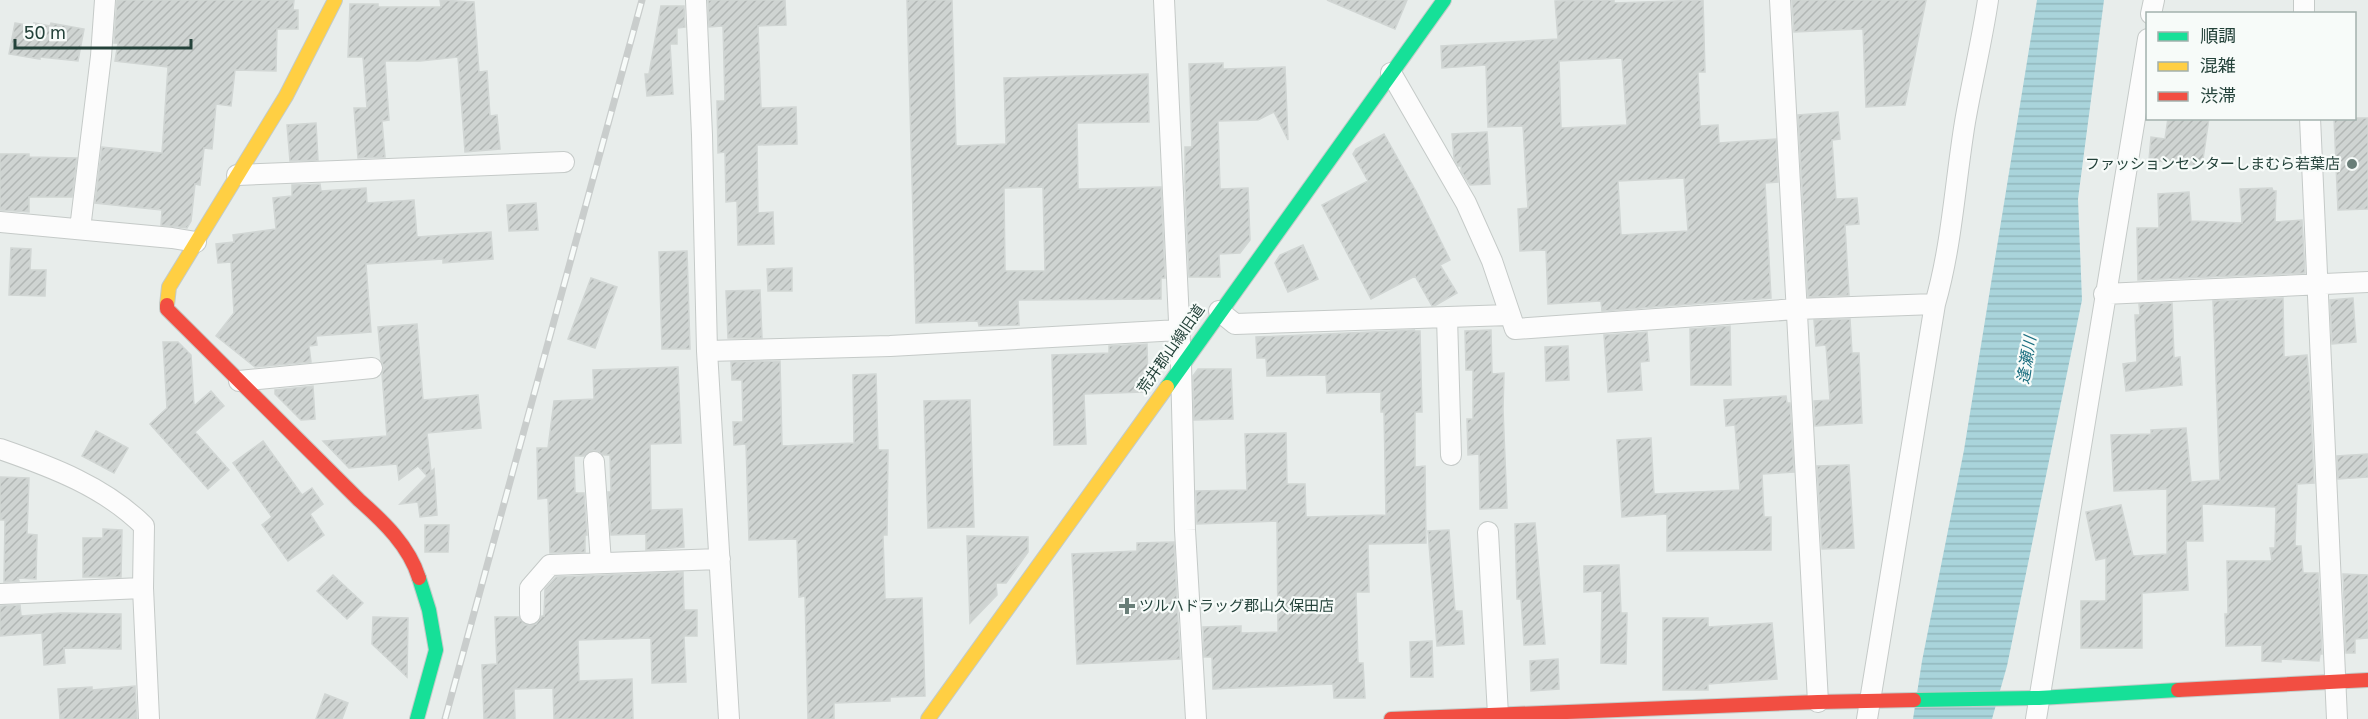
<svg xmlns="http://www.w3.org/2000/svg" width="2368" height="719" viewBox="0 0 2368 719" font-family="'Golos Text','Noto Sans JP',sans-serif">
<defs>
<pattern id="water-rules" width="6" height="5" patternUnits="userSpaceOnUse" patternTransform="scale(1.5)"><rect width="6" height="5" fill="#a9d4db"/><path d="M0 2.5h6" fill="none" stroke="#91b7bd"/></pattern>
<pattern id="building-hatch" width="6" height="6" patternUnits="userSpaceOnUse" patternTransform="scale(1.5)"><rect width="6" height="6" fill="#cfd4d2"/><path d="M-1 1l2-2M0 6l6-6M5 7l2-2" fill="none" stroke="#b2b7b5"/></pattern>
</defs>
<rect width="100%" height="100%" fill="#e8edeb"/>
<path fill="url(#water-rules)" d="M2037,0H2104L2078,199L2082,300L2007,666L1992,719H1913L1922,661L1964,450Z"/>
<path fill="url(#building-hatch)" stroke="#d1d6d4" stroke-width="1.5" fill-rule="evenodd" d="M117,0H294L293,10H298V29H277L276,71L235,70L231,106L216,104L212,149L204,148L200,185L195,184L191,221L187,228L161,225L162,210L95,203L102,147L162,153L168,67L115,61L118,43H114Z
M440,0L474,2L479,72L487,71L490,116L497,115L500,149L465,152L458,57L420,61H385L389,120L382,121L385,157L358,158L354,108H367L363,57H348L350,4H378V7H441Z
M708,0H785L786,25L758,26L761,108L796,107L797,144L757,145L758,213L773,212L774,244L738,245L737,201L726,202L725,152L718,153L717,101H725L723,26L709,27Z
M907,0H952L956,146L1006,144L1004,78L1148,74L1149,122L1077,123L1078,189L1161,187L1165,278H1161V299L1018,300L1019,325L979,326L978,321L916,323ZM1043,187L1045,271H1005L1004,188Z
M1327,0H1407L1395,29Z
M1614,0V3L1703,0L1705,72H1698L1700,126L1718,125L1719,143L1776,139L1778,182L1765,183L1771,298L1602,311L1601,301L1548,304L1546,250L1520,251L1518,209L1528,208L1523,126L1488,127L1486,65L1442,68L1441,46L1558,39L1555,1ZM1622,58L1627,125L1561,128L1559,61ZM1684,178L1688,231L1621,235L1618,181Z
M1792,0H1926L1905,105L1866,107L1863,29L1794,32Z
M661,6H684L685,27L677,28V44H670L673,94L647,96L645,74H649Z
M15,23L34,26V23L50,26L51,23L84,29L78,61L40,57V59L9,54Z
M1223,63V69L1285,67L1288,140L1274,112L1258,120L1218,121L1220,189L1248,188L1250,240L1240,253L1219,254L1220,277H1189L1185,186V147H1192L1189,64Z
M1838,112L1840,139L1832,140L1836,199L1857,198L1859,224L1845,225L1849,295L1808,297L1798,115Z
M2168,118H2209L2202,166L2149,160L2151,137L2165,139Z
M2334,118H2368V209L2338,210Z
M316,123L318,160L290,161L287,125Z
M1487,132L1490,184L1470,185L1461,171V166H1458L1454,158L1452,134Z
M1384,134L1417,193L1450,260L1440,265L1457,293L1436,305L1432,306L1415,276L1371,299L1322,205L1368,181L1353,154L1356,149Z
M0,154H29V157L77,158L72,197H29V212L0,210Z
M320,184L321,191L366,188L367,203L414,200L417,237L491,232L493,259L443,263V259L366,264L371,332L316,336L317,345L309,346L311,362L255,367L216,336L234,313L231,262L218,263L216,244L234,242L233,235L276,229L273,198L292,196V185Z
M2272,188L2273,191H2276L2275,222L2302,220L2305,273L2138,280L2137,228H2159L2158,194L2189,192L2191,221L2242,223L2240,189Z
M536,203L538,230L509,231L507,205Z
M1303,245L1318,279L1288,292L1275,263L1280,255Z
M11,248L31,249L30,270H46L45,296L9,295Z
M687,251L690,349H662L659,252Z
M792,268V291H768L767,269Z
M591,278L617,287L595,348L568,339Z
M760,290L762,338H728L726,291Z
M2283,298L2284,357L2307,355L2310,393L2314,483L2297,484L2295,546H2301L2303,573H2318L2322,654H2320L2319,661L2281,659V662L2262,661V645L2226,646L2225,614H2228L2227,561H2272L2270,548H2275L2276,507L2202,504L2203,541H2186L2188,590L2142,593V648H2081V601H2106V558L2096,560L2086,512L2121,505L2133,556L2167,554V489L2114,491L2111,435L2151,434V430L2186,428L2191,482L2220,480L2213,301Z
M2353,298L2356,342L2332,344L2330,300Z
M2172,303L2174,358L2180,357L2182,385L2126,391L2123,364L2137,362L2135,315H2140L2139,304Z
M1850,319L1852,353H1859L1862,423L1815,426L1814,401L1830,400L1826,345L1816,346L1814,320Z
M417,324L423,400L478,395L481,428L427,433L431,472L434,469L437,515L420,517L418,502L400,504L427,476L418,466L399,480L397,464L349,468L323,441L387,436L382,374L384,367L381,360L378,327Z
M1730,326L1731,385H1691L1690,329Z
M1415,330L1413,331H1420L1422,412H1415V467L1425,466L1426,543L1368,544L1369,592H1356L1358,663H1363L1365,698H1334L1333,684L1213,689L1212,657H1204L1203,627L1241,626V633L1278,632L1277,521L1197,524L1196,491L1247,490L1245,434L1286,433L1287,484H1305L1306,517L1386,515L1384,412H1381V392L1327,393L1326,375L1267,376L1266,358H1257L1256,337Z
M1491,330L1492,374L1504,373L1503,409L1507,508L1480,509L1479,454L1468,455L1467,419H1473V370H1466L1465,331Z
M1647,332L1649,361L1640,362L1642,390L1608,392L1604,335Z
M163,342H178L191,355L194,406L211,391L224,406L195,432L229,470L208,489L150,424L167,408Z
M1147,344L1148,385L1143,392L1084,394L1086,444L1054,445L1052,355L1109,353V346Z
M1568,346L1569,380L1546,381L1545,347Z
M780,361L782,446L854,443L853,375L876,374L878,450H888L887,535H883L885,599L922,598L925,696L890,697V701L834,703V719H808L805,596L799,597L797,539L749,540L746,444L734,445L733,422H743L742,380H732L731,362Z
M678,367L681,443L650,444L651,510L682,509L684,547L646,550V534L611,535L608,492H611L610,455H604L594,450L584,456H574L575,493H584L587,535H585V552L550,553L548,498L538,499L537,448H548L554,401L594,399L593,370Z
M1198,369H1231L1233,419L1194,420L1193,376Z
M313,386L315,419L301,420L275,394V390Z
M1786,396L1787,403H1790L1794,472L1762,474L1764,517H1771V550L1667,551V514L1622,517L1617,440L1651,438L1654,494L1740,490L1735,425L1726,426L1724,400Z
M970,400L974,527L928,528L924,401Z
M96,431L128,448L114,473L82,456Z
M263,441L302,495L312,488L323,504L310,514L324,535L288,561L262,525L272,517L233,463Z
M2368,454V477L2338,479L2337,456Z
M1849,465L1854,548L1822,549L1817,466Z
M0,477L29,478L27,534L37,535L36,579L18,578L19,581L4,582L5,520H0Z
M1535,523L1545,644L1524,645L1521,599H1517L1515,524Z
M425,525H449L448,552H425Z
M103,529L122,530L121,577H83V538H103Z
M1449,530L1455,611H1462L1464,644L1437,646L1428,531Z
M967,536L1028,537V552L1006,583H996L997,595L970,623Z
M1174,542L1180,659L1077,664L1072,554L1137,551V543Z
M1619,565L1621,613H1627L1626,664L1601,663L1602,591L1584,592V566Z
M683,572L684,610H697V636H684L686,682L652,683L651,638L578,640L579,681L632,679L633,719H554L553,688L514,689L515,719H484L482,665L497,664L495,617H519L525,625L536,624L542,616H544L545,589L556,577Z
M2343,574L2368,575V638L2355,639V653H2346Z
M333,575L363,603L347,619L317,591Z
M20,605L21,616L61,613L121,614V649L64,648L65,663L44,665L42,633L0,636V606Z
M373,617L408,618L407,677L372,644Z
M1663,618H1708V627L1772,623L1777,679L1708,684V690H1663Z
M1432,641L1433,677H1411L1410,642Z
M1558,659L1559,689L1531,691L1530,661Z
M135,686L137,719H60L58,689L92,687V690Z
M325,694L348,703L342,719H316Z"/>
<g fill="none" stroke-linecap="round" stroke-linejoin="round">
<defs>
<path id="street" d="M696,0L702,135L707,351L729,719
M1164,0L1181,364L1185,530L1196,719
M1780,0L1818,702
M2304,0V14
M2151,14L2154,0
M1391,73L1466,203L1492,261L1515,329L1797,309L1935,304
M2310,118L2337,719
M237,175L564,162
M0,222L172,238L196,242
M80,229L101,56L105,0
M2104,294L2368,282
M1219,311L1235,324L1510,315
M1447,317L1451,455
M707,351L890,346L1179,330
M239,381L372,368
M0,449C52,467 105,487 144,526L143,588L149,719
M594,462L601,563
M1488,532L1498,715
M0,594L143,588
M530,614V588L550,565L720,559
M1867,719L1935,304C1952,245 1955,183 1965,122C1972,81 1982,41 1988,0
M2036,719L2148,39"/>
<path id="fast" d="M1167,387L1444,0
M1914,700L2039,698L2178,690
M417,719L436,650L429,610L419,578"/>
<path id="slow" d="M167,305L169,287L286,96L335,0
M928,719L1167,387"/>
<path id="jam" d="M167,305V309L359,500C384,522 409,546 419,578
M2178,690L2368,680
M1391,719L1818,702L1914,700"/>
</defs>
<use href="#street" stroke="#c5cac8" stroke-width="22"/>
<use href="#fast" stroke="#c3cbc8" stroke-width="16"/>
<use href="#slow" stroke="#c3cbc8" stroke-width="16"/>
<use href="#jam" stroke="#c3cbc8" stroke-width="16"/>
<use href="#street" stroke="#fcfcfc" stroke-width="20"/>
<use href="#fast" stroke="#16e098" stroke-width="14"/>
<use href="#slow" stroke="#ffcf43" stroke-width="14"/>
<use href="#jam" stroke="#f24e42" stroke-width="14"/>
<defs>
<path id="rail" d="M445,719L642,0"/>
</defs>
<use href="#rail" stroke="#c9cdcc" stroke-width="7"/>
<use href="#rail" stroke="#f7fbf9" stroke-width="4.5" stroke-dasharray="14" stroke-linecap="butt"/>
</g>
<g fill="#697e78" stroke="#f7fbf9" stroke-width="2">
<circle cx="2352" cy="164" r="6"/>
<path d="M1124 597h6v6h6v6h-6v6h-6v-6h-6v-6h6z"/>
</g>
<g text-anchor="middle" stroke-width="4.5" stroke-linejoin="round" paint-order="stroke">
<g font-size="15" fill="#24423a" stroke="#f7fbf9" text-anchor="end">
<text x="2340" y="169">ファッションセンターしまむら若葉店</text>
<text x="1139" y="611" text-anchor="start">ツルハドラッグ郡山久保田店</text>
</g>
<g font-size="15" fill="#24423a" stroke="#f7fbf9">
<text transform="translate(1171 349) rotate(-55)" y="5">荒井郡山線旧道</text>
</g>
<g font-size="16" font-style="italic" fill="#1c6f80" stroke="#f7fbf9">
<text transform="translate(2026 360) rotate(-81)" y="6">逢瀬川</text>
</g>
</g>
<rect x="2146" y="12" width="210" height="108" fill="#f7fbf9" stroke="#a3b1ad" stroke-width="1.5"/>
<rect x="2158" y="32" width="30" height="9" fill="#16e098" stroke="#a3b1ad" stroke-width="1.5"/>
<text x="2200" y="42" font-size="18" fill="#24423a">順調</text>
<rect x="2158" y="62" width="30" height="9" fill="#ffcf43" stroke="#a3b1ad" stroke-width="1.5"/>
<text x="2200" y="72" font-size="18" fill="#24423a">混雑</text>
<rect x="2158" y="92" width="30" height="9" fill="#f24e42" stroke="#a3b1ad" stroke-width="1.5"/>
<text x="2200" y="102" font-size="18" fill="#24423a">渋滞</text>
<path d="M15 39v9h176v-9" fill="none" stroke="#24423a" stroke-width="3"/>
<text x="24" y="39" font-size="18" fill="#24423a" stroke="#f7fbf9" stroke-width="4.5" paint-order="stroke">50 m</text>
</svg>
